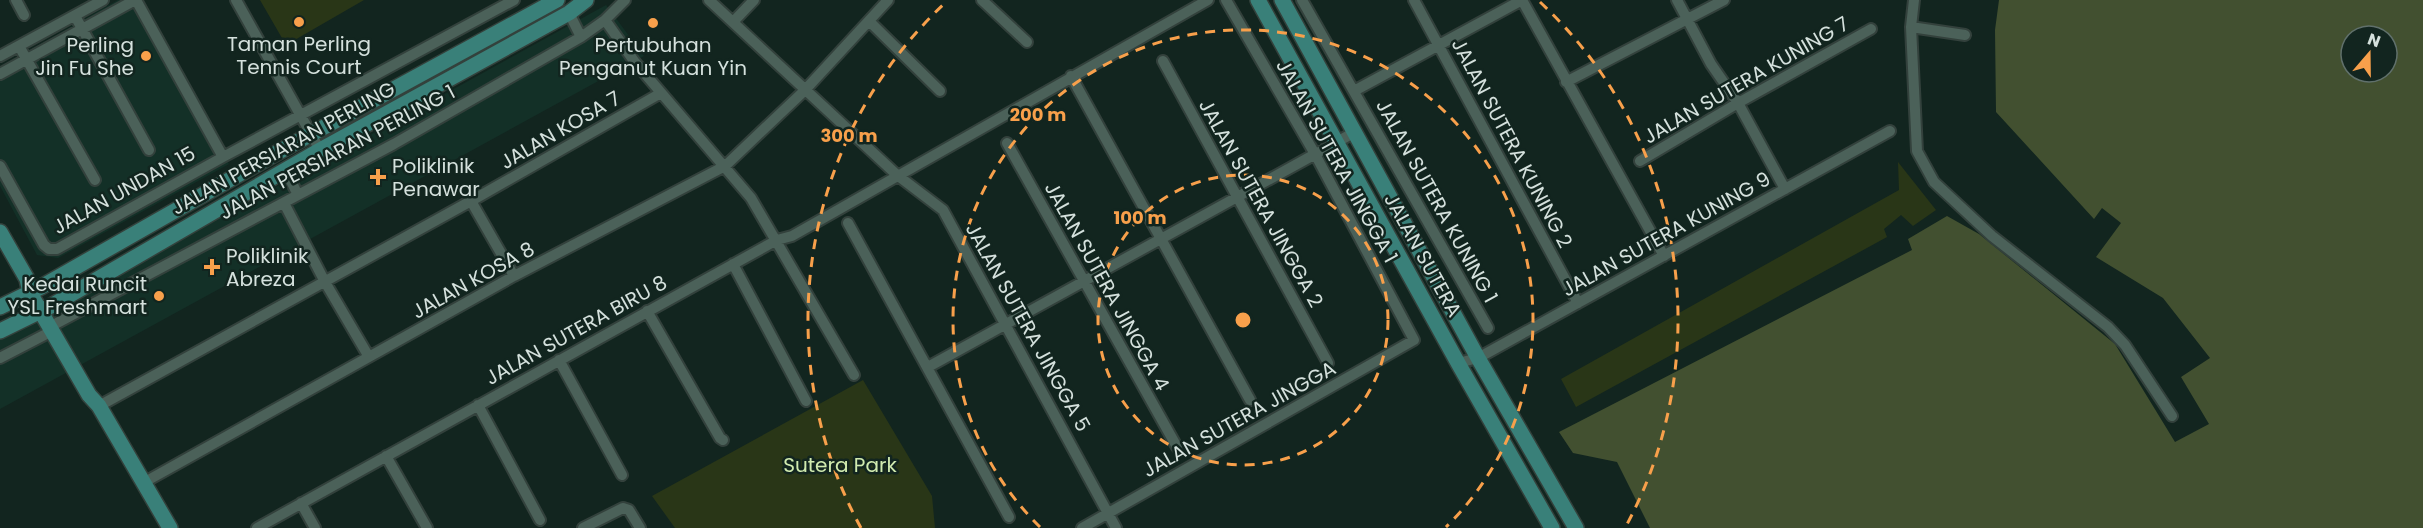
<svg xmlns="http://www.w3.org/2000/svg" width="2423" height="528" viewBox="0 0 2423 528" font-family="Poppins,sans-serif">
<rect width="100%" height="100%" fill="#12251f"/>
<path fill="#133027" d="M118,0H139L229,164L58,258L37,255L0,186V67Z
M606,5L644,56L0,409V339Z"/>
<path fill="#293617" d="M260,0H364L286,45Z
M1898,162L1936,210L1913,226L1901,215L1884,229L1887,237L1576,407L1561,379L1899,190Z
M863,380L932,496L935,528H675L652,496Z"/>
<path fill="#425030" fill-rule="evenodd" d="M1999,0H2423V528H1650L1617,462L1573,453L1559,432L1912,250L1908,239L1947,216L1979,234L2115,344L2175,442L2209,424L2181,377L2210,358L2163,298L2096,257L2121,223L2102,208L2094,219L1996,112L1995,30ZM2351,36H2387V72H2351Z"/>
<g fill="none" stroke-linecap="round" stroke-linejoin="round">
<defs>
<path id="street" d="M16,0L24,15
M136,0L223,157
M236,0L320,150
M709,0L897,175L943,210L1116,528
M982,0L1027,42
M1302,0L1488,328
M1414,0L1578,303
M1522,0L1664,256
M1677,0L1711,64L1738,103L1785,189
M1914,0L1911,27L1917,151L1934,182L1992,236L2108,327L2125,345L2172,416
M569,13L581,37
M75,16L149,150
M605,20L634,61L751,198L854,375
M869,21L940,91
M733,22L754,0
M1911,27L1965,35
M19,46L95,180
M0,56L103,0
M1163,61L1328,363
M0,74L135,0
M1071,76L1250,400
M1566,82L1724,0
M1354,91L1522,0
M1007,143L1177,447
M1326,148L1355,132
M1640,161L1738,103L1871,29
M0,166L44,245L49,249H57L223,157L514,0
M286,171L298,195
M471,201L514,276
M284,203L325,282L369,357
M848,223L1009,517
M733,264L806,401
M647,311L720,438L723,440
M57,323L394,144L581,37L605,20L625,0
M0,358L52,331
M559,360L622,475
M1458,363L1478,358L1890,131
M928,367L1319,152
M478,405L540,520
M99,406L471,201L661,93
M386,456L427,528
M143,483L514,276L725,166L805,90L888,0
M301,503L315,528
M257,528L777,240L792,236L1208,0
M583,528L623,508L629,510L640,528
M1082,528L1414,340L1315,154L1226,0"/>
<path id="secondary" d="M1258,0L1458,363L1552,528
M1282,0L1478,358L1576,528
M0,232L27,279L30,293L89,395L99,406L170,528
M0,307L41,287L273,155L557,0
M0,331L51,306L320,150L569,13L586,0"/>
</defs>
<use href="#street" stroke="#33413c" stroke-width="14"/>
<use href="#secondary" stroke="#33413c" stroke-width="18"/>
<use href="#street" stroke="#4b6159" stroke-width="10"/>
<use href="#secondary" stroke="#398079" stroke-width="15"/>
</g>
<g fill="none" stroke="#f8a04b" stroke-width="3" stroke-dasharray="10 8">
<circle cx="1243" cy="320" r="145"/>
<path d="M1040 527A290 290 0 1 1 1446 527"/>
<path d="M861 528A435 435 0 0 1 946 2M1540 2A435 435 0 0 1 1625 528"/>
</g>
<g fill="#f8a04b" stroke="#12251f" stroke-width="2">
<circle cx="299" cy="22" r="6"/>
<circle cx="653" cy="23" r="6"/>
<circle cx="146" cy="56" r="6"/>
<path d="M375 168h6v6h6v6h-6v6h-6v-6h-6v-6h6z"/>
<path d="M209 258h6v6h6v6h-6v6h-6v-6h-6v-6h6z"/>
<circle cx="159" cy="296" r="6"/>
</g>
<g text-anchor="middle" stroke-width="5" stroke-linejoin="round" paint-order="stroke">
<g font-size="20" fill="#d5e1dd" stroke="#12251f">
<text x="299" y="51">Taman Perling<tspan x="299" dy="23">Tennis Court</tspan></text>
<text x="134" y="52" text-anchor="end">Perling<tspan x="134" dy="23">Jin Fu She</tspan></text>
<text x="653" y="52">Pertubuhan<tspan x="653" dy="23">Penganut Kuan Yin</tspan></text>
<text x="392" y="173" text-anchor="start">Poliklinik<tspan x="392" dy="23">Penawar</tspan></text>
<text x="226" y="263" text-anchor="start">Poliklinik<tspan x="226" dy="23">Abreza</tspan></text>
<text x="147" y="291" text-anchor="end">Kedai Runcit<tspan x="147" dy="23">YSL Freshmart</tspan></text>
</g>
<g font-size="20" fill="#d5e1dd" stroke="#12251f">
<text transform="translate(1746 80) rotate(-30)" y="7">JALAN SUTERA KUNING 7</text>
<text transform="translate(560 130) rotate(-30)" y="7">JALAN KOSA 7</text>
<text transform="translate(1512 143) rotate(62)" y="7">JALAN SUTERA KUNING 2</text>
<text transform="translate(283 148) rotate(-29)" y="7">JALAN PERSIARAN PERLING</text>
<text transform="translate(337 152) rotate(-28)" y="7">JALAN PERSIARAN PERLING 1</text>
<text transform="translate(1337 161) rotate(61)" y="7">JALAN SUTERA JINGGA 1</text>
<text transform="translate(124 190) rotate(-29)" y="7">JALAN UNDAN 15</text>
<text transform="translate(1437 201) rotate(61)" y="7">JALAN SUTERA KUNING 1</text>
<text transform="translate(1261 203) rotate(61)" y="7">JALAN SUTERA JINGGA 2</text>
<text transform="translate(1666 234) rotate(-29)" y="7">JALAN SUTERA KUNING 9</text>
<text transform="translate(1423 255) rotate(61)" y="7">JALAN SUTERA</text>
<text transform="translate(473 280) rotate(-29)" y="7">JALAN KOSA 8</text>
<text transform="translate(1107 286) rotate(61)" y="7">JALAN SUTERA JINGGA 4</text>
<text transform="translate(1028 327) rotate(61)" y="7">JALAN SUTERA JINGGA 5</text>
<text transform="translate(576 330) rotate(-29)" y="7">JALAN SUTERA BIRU 8</text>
<text transform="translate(1239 419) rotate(-29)" y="7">JALAN SUTERA JINGGA</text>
</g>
<g font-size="20" fill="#d1ebaf" stroke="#12251f">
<text x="840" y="472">Sutera Park</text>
</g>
</g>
<circle cx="1243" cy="320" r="9" fill="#f8a04b" stroke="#12251f" stroke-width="3"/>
<g font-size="18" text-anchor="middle" font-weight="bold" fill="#f8a04b" stroke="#12251f" stroke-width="5" stroke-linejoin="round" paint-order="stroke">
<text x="1038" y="121">200 m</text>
<text x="849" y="142">300 m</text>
<text x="1140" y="224">100 m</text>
</g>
<g transform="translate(2369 54) rotate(20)"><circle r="28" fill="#12251f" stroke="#60706b" stroke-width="1.5"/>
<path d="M0-4.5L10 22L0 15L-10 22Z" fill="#f8a04b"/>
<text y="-9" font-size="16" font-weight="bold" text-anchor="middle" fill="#d5e1dd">N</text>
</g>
</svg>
